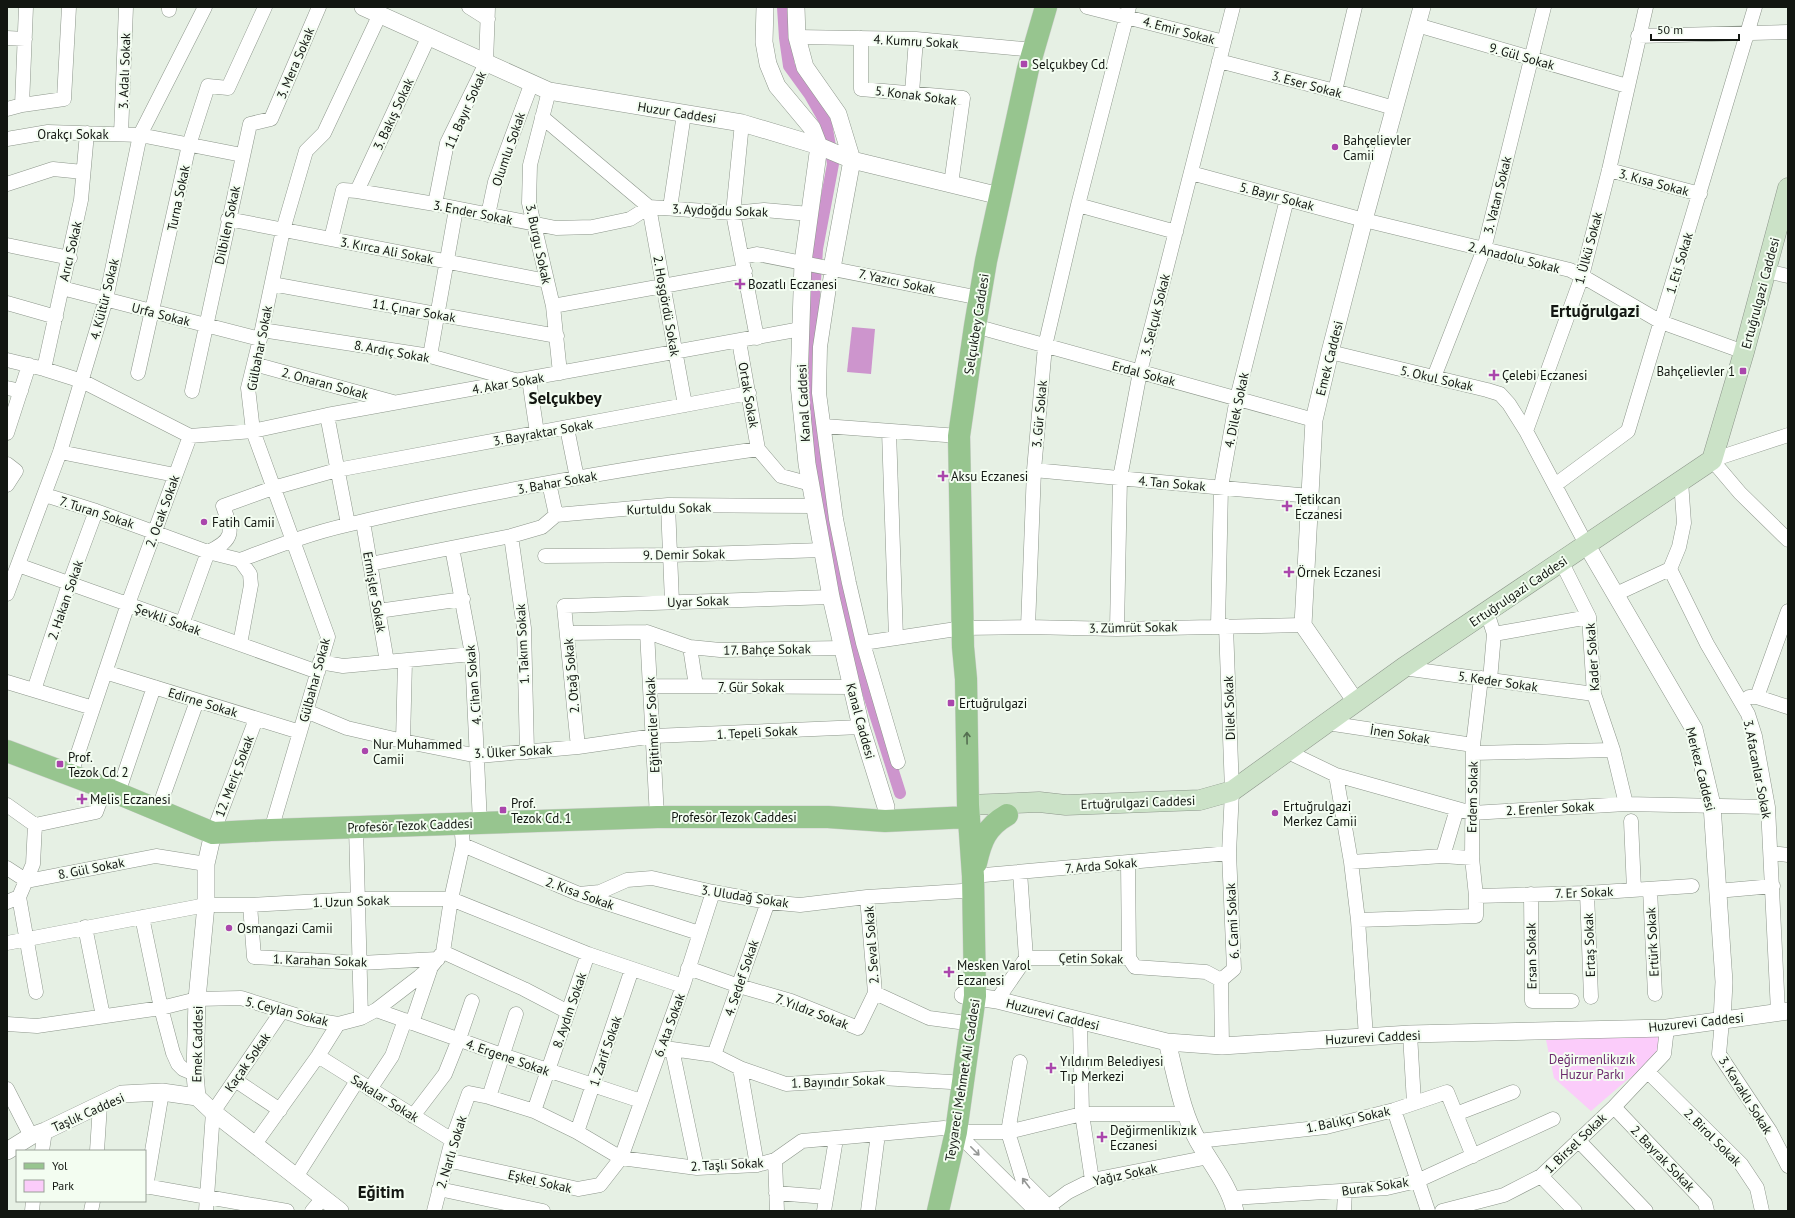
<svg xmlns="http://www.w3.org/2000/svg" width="1795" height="1218" viewBox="0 0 1795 1218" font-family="'PT Sans',sans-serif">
<rect width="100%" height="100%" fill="#e6f0e4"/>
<path fill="#fbccfa" d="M1667,1028L1664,1054L1627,1080L1591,1111L1554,1078L1546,1040L1624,1029Z"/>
<path fill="#cd95cd" d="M852,327L875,329L871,374L847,372Z"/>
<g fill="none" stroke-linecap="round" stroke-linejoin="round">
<path stroke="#cd95cd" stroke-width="12" d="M783,7L785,38L789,66L810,95L826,123L833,164L817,249L811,343L810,392L827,520L849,632L900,793"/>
<defs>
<path id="minor" d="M469,7L488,19
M1087,7L1224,42
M169,10V7
M1417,25L1627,86
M1638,36L1788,32
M797,37L916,39L1034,50
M7,38L25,39
M861,38V89L963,98L951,184
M1219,61L1335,91L1394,108
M549,91L530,165L529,203L553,306L560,373
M1335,91L1355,7
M912,93L916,39
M22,105L26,7
M7,109L22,105L64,99L69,7
M542,117L649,207L733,213L764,210L810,214
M742,123L733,213L757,338
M121,134L126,7
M7,139L48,132L140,135L242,155
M1609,170L1700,194
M1191,173L1364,220L1570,270L1582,276L1661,322L1744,352
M7,184L53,169L83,172
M357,191L429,36
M435,204L447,143L486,63L488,7
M1078,205L1176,232
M670,208L684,114
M488,215L495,182L531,85
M228,219L547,281
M331,239L343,190L357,191L435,204L556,228L592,227L630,219L649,207L685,405
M7,245L70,258
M743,257L757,254L980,298
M832,268L820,347L819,393L836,519L849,583L863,643L898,762
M1766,271L1788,276
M272,284L557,336
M62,288L260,339
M7,303L56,317
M553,306L745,271
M975,326L1314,420
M262,330L430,356L515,380
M739,341L758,449
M1330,352L1487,390L1500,394L1509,404L1526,431
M430,356L456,209
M7,360L44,369L82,381L190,436L128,604L71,774
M254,364L393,402
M44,369L81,200L87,133
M138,373L189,145L208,86L228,88L265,7
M1434,377L1484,249L1544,7
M529,379L537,433
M7,388L21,391
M192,391L250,124L271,119L319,7
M327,415L348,524
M824,426L959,436
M567,428L577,478
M889,431L896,638
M7,433L29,365
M1788,435L1712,460L1740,493L1788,540
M190,436L253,431L327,415L801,329
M60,452L175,475
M7,464L16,471L7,485
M1034,470L1310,496
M1681,481L1684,523L1679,547L1670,569L1707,644L1748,714L1755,736L1768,807L1778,1012
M549,483L556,515L668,505L814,506
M1555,485L1628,431L1755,7
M45,495L96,511L208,552L240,560L250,574L251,585L240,644
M668,505L672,602
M363,522L387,662
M511,536L524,628L527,752
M1586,544L1526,431L1582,276L1609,170L1646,7
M452,548L472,654L480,823
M545,556L670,555L823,550
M240,560C275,547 311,533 347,525C482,492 621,469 758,449L781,476L811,484
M1561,561L1589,617L1594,694L1613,750L1626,804
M370,564L511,536L542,527L556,515
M18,565L318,672
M7,594L60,452L106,299L140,135L205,7
M1616,594L1670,569
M378,611L463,599
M1487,612L1494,634L1490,680
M182,624L208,552C236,539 232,531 223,506L273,488L337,470L749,393
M1218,626L1221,487L1237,398L1287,199
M1028,627L1034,470L1045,346L1078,205L1129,7
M1117,629L1120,478L1140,372L1233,7
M647,632L657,817
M568,633L647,632L690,647L696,686
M1494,634L1589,617
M863,643L963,628L1028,627L1117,629L1303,625
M690,647L720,650L843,648
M320,662L343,666L472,654
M1403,668L1594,694
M105,672L300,732
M7,682L93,708
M650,686L852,687
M34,690L69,584L96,511
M1749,697H1757L1788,707
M1757,697L1788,611
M306,711L347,728L403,741L478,756L578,747L654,736L861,727
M1327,723L1473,745
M403,741L405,661
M578,747L564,606L831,597
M1286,751L1336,775L1351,862L1358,920L1366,1037
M1473,753L1613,750
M1336,775L1472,813L1626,804L1768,807
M118,793L154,687
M7,805L35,825
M158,810L197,701
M1631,821L1634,890
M356,827L361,1018
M271,830L328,637L253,431L248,388L260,339L283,230L306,151L324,133L380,14
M213,833L256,719
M463,845L579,894L699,933
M1772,853L1788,855
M1443,856L1457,809
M1128,862L1129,958
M1351,862L1443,856L1472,858
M7,868L27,881
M973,876L1229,853
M27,881L156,856L206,864
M1650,889L1655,994
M1717,891L1773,886
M1587,893L1591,997
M579,894L600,892L627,880L652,878L713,892L768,902L800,905L867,897L962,891
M1531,894L1532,1001H1572
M1476,896L1587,893L1692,886
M19,897L36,992
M867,897L875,993
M7,902L19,897L33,864L35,825L96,812L105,788
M250,905L254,957L360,963L438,959
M142,917L161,1008L173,1053L178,1064L183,1069L195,1074
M1358,920L1476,916V896L1472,858L1473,745L1481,678
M85,927L103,1016
M7,943L206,905H250L358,899H451L588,954L683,986
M443,952L524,989L568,1012
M1026,958H1129L1135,967L1206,972L1221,980
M688,968L739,986L791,1001L858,1028L875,993L929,1018L959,1022
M997,1000L1026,958L1020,872
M376,1010L502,1055L641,1101
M1080,1021L1082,1114L1092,1180
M1722,1021L1719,1054L1770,1131L1788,1166
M412,1023L431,967
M7,1024L37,1026L161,1008L197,999L241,998L308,1019L338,1024L361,1018L376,1010L419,977L431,967L443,952L451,899L463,845L461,823
M1410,1034L1414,1103
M1222,1046L1221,980L1234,969L1229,853L1232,791L1226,626
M672,1049L697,1168
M660,1051L672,1049L714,1055L740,1068L786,1084L881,1078L951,1082
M714,1055L768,902
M318,1056L452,1140
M1020,1062L1008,1132L1082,1114H1186
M740,1068L757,1165
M1648,1072L1741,1164L1757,1188L1762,1211
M235,1080L280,1110
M7,1089L31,1136
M370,1089L392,1056L405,1020
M489,1097L516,1014
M1614,1107L1705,1203L1707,1211
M1394,1110L1428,1211
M534,1111L588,954
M1456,1114L1513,1092
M413,1116L445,1074L459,1039L472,1001
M577,1132L632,969
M956,1132H1008L1023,1181L1053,1211
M1578,1140L1646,1211
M1198,1141L1326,1127L1394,1110L1447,1092L1473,1156
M255,1144L318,1056L338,1024
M42,1151L45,1131
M97,1151L100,1105
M447,1160L578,1189L600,1185L621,1158L683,986L713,892
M775,1160L777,1211
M1541,1176L1575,1211
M296,1177L357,1081
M145,1186L287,1211
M146,1187L162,1092
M439,1189L543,1211
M776,1193L826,1197
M1232,1198L1387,1188L1417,1181L1553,1119
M1048,1207L1068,1192L1092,1180L1209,1157
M32,1211L33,1201
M91,1211L93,1201
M206,1211L213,1112L282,1011
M312,1211L323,1198
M434,1211L452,1140L469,1093L489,1097L534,1111L577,1132L621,1158L697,1168L757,1165L775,1160L802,1141L944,1128L956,1132L1036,1211
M824,1211L836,1139
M868,1211L878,1134
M1344,1211L1345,1191
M1442,1211L1504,1195L1541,1176L1614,1107L1664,1054L1667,1028"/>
<path id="tertiary" d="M363,7L549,91L742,123L819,146L852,160L1000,196
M765,7L764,42L768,64L777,86L812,128L819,146L803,262L799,384L807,464L831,597L861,727L886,807
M796,7L797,37L805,67L838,114L852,160L832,268
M1586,544L1694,729L1712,805L1724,982L1722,1021
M1356,702L1303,625L1314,420L1330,352L1364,220L1422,7
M213,833L206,864V905L197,999L195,1074L197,1097L213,1112L340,1211
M963,995L997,1000L1167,1042L1222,1046L1410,1034L1667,1028L1788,1011
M1167,1042C1176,1075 1181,1111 1198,1141C1211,1164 1229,1185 1235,1211
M7,1151L31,1136L45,1131L122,1094L162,1092L197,1097"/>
<path id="secondary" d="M968,805L1039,802L1066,805L1200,800L1232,791L1403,668L1712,460L1744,352L1788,188"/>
<path id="primary" d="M7,751L105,788L213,833L271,830L657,817H828L885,821L969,817
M976,863C981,841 986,827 1007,815
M938,1211L956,1132L975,996L973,876L968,805L966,679L963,647L959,436L975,326L986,261L1028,69L1046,7"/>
</defs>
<use href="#minor" stroke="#8d968b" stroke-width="15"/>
<use href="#tertiary" stroke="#8d968b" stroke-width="18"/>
<use href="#secondary" stroke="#8d968b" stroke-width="21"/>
<use href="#primary" stroke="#d0d0cf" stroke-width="23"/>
<use href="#minor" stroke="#fff" stroke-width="14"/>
<use href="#tertiary" stroke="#fff" stroke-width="17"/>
<use href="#secondary" stroke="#cbe2c7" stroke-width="20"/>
<use href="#primary" stroke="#97c58f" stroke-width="22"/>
</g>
<defs><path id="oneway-shaft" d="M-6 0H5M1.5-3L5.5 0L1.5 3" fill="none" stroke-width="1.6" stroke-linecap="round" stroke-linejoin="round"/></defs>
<use stroke="#546e50" href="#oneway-shaft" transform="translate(967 738) rotate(-91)"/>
<g stroke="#949694">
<use href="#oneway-shaft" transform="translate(975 1151) rotate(45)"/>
<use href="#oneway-shaft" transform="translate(1026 1183) rotate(-127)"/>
</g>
<g fill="#aa46ac" stroke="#f3fdf1" stroke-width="1.5">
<rect x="1020" y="60" width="8" height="8" rx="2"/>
<circle cx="1335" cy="147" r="4"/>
<path d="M738 278h4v4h4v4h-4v4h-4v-4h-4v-4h4z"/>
<rect x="1739" y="367" width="8" height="8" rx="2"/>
<path d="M1492 369h4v4h4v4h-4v4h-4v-4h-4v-4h4z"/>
<path d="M941 470h4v4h4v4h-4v4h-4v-4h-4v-4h4z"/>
<path d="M1285 500h4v4h4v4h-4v4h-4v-4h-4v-4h4z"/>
<circle cx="204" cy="522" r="4"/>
<path d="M1287 566h4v4h4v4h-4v4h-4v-4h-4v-4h4z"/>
<rect x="947" y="699" width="8" height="8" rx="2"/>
<circle cx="365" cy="751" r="4"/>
<rect x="56" y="760" width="8" height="8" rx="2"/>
<path d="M80 793h4v4h4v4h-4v4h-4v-4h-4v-4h4z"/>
<rect x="499" y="806" width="8" height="8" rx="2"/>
<circle cx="1275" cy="813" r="4"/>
<circle cx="229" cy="928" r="4"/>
<path d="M947 966h4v4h4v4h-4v4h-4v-4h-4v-4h4z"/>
<path d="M1049 1062h4v4h4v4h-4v4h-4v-4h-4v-4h4z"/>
<path d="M1100 1131h4v4h4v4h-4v4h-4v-4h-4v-4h4z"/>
</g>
<g text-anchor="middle" stroke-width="4" stroke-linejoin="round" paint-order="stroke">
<g font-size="13" fill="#121611" stroke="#f3fdf1">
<text transform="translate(1179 30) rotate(15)" y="5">4. Emir Sokak</text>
<text transform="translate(916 41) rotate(3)" y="5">4. Kumru Sokak</text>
<text transform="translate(1522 56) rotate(16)" y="5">9. Gül Sokak</text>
<text transform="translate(295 63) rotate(-67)" y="5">3. Mera Sokak</text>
<text transform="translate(124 71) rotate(-88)" y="5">3. Adalı Sokak</text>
<text transform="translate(1307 84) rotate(15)" y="5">3. Eser Sokak</text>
<text transform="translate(916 95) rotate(7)" y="5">5. Konak Sokak</text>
<text transform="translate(465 110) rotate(-66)" y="5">11. Bayır Sokak</text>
<text transform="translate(677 112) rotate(9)" y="5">Huzur Caddesi</text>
<text transform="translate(393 114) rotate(-65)" y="5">3. Bakış Sokak</text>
<text x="73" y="139">Orakçı Sokak</text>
<text transform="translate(508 149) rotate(-71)" y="5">Olumlu Sokak</text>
<text transform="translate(1654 182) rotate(15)" y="5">3. Kısa Sokak</text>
<text transform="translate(1497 195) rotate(-76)" y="5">3. Vatan Sokak</text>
<text transform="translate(1277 196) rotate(15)" y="5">5. Bayır Sokak</text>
<text transform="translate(178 198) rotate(-78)" y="5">Turna Sokak</text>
<text transform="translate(720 210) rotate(2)" y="5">3. Aydoğdu Sokak</text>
<text transform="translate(473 212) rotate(11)" y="5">3. Ender Sokak</text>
<text transform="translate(227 225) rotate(-78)" y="5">Dilbilen Sokak</text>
<text transform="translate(539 244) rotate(78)" y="5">3. Burgu Sokak</text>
<text transform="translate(1588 248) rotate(-75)" y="5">1. Ülkü Sokak</text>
<text transform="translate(387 250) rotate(11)" y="5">3. Kırca Ali Sokak</text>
<text transform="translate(70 251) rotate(-77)" y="5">Arıcı Sokak</text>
<text transform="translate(1514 257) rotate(14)" y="5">2. Anadolu Sokak</text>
<text transform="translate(1679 263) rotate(-73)" y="5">1. Eti Sokak</text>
<text transform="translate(897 281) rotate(12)" y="5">7. Yazıcı Sokak</text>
<text transform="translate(1760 293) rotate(-75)" y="5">Ertuğrulgazi Caddesi</text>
<text transform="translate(104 299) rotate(-76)" y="5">4. Kültür Sokak</text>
<text transform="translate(667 306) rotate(80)" y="5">2. Hoşgördü Sokak</text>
<text transform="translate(414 310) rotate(10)" y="5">11. Çınar Sokak</text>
<text transform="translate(161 314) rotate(14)" y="5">Urfa Sokak</text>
<text transform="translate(1155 315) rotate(-76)" y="5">3. Selçuk Sokak</text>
<text transform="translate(976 324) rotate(-81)" y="5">Selçukbey Caddesi</text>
<text transform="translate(259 348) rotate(-79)" y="5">Gülbahar Sokak</text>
<text transform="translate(392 351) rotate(10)" y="5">8. Ardıç Sokak</text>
<text transform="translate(1329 358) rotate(-76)" y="5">Emek Caddesi</text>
<text transform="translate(1144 373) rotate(15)" y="5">Erdal Sokak</text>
<text transform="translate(1437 378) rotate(13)" y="5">5. Okul Sokak</text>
<text transform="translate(325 383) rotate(15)" y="5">2. Onaran Sokak</text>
<text transform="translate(508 383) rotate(-10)" y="5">4. Akar Sokak</text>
<text transform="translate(749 395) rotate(80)" y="5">Ortak Sokak</text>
<text transform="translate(803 403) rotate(-93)" y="5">Kanal Caddesi</text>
<text transform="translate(1236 410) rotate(-78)" y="5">4. Dilek Sokak</text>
<text transform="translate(1039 414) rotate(-85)" y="5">3. Gür Sokak</text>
<text transform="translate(543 432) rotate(-10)" y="5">3. Bayraktar Sokak</text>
<text transform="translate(557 482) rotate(-10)" y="5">3. Bahar Sokak</text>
<text transform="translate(1172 483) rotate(5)" y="5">4. Tan Sokak</text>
<text transform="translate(669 508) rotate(-2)" y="5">Kurtuldu Sokak</text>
<text transform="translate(162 511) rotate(-70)" y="5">2. Ocak Sokak</text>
<text transform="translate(97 512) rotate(18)" y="5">7. Turan Sokak</text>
<text transform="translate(684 554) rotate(-1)" y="5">9. Demir Sokak</text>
<text transform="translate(1518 591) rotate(-34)" y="5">Ertuğrulgazi Caddesi</text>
<text transform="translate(375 592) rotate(80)" y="5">Ermişler Sokak</text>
<text transform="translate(65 600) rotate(-71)" y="5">2. Hakan Sokak</text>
<text transform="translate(698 601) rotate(-2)" y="5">Uyar Sokak</text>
<text transform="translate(168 619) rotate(20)" y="5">Şevkli Sokak</text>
<text transform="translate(1133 627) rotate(-1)" y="5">3. Zümrüt Sokak</text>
<text transform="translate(522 644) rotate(-93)" y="5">1. Takım Sokak</text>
<text transform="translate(767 649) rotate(-1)" y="5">17. Bahçe Sokak</text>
<text transform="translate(1592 657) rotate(-94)" y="5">Kader Sokak</text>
<text transform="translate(571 676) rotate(-95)" y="5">2. Otağ Sokak</text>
<text transform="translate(314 680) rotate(-75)" y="5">Gülbahar Sokak</text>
<text transform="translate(1498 681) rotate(8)" y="5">5. Keder Sokak</text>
<text transform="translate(473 685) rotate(-95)" y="5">4. Cihan Sokak</text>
<text x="751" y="692">7. Gür Sokak</text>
<text transform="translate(203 702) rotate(17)" y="5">Edirne Sokak</text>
<text transform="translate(1229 708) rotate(-92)" y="5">Dilek Sokak</text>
<text transform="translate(861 721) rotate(75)" y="5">Kanal Caddesi</text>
<text transform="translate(652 725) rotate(-93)" y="5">Eğitimciler Sokak</text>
<text transform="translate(757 732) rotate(-3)" y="5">1. Tepeli Sokak</text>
<text transform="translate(1400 734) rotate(9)" y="5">İnen Sokak</text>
<text transform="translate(513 751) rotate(-3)" y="5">3. Ülker Sokak</text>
<text transform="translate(1701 769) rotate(76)" y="5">Merkez Caddesi</text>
<text transform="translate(1758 769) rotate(79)" y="5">3. Afacanlar Sokak</text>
<text transform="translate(234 776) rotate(-69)" y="5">12. Meriç Sokak</text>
<text transform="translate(1472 797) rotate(-89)" y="5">Erdem Sokak</text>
<text transform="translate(1138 802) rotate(-2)" y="5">Ertuğrulgazi Caddesi</text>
<text transform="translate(1550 808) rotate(-3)" y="5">2. Erenler Sokak</text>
<text x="734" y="822">Profesör Tezok Caddesi</text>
<text transform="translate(410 825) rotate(-2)" y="5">Profesör Tezok Caddesi</text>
<text transform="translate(1101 865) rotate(-5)" y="5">7. Arda Sokak</text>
<text transform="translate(91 868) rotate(-11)" y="5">8. Gül Sokak</text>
<text transform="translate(1584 892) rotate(-2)" y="5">7. Er Sokak</text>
<text transform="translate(580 893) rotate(20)" y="5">2. Kısa Sokak</text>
<text transform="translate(745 896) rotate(9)" y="5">3. Uludağ Sokak</text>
<text transform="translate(351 901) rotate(-2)" y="5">1. Uzun Sokak</text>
<text transform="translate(1232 921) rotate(-93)" y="5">6. Cami Sokak</text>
<text transform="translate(1652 942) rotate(-93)" y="5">Ertürk Sokak</text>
<text transform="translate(871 945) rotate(-94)" y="5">2. Seval Sokak</text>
<text transform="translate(1589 945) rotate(-92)" y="5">Ertaş Sokak</text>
<text transform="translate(1531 956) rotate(-91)" y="5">Ersan Sokak</text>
<text transform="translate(1091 958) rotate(1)" y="5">Çetin Sokak</text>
<text transform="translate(320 960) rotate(2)" y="5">1. Karahan Sokak</text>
<text transform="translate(741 978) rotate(-71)" y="5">4. Sedef Sokak</text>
<text transform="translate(569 1010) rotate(-71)" y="5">8. Aydın Sokak</text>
<text transform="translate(287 1011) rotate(14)" y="5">5. Ceylan Sokak</text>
<text transform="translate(812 1011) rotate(21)" y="5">7. Yıldız Sokak</text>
<text transform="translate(1053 1014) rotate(14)" y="5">Huzurevi Caddesi</text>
<text transform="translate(1696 1022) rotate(-6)" y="5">Huzurevi Caddesi</text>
<text transform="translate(669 1025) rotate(-70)" y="5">6. Ata Sokak</text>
<text transform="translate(1373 1037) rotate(-3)" y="5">Huzurevi Caddesi</text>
<text transform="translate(197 1044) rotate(-89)" y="5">Emek Caddesi</text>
<text transform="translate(605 1051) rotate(-71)" y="5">1. Zarif Sokak</text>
<text transform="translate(508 1057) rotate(19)" y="5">4. Ergene Sokak</text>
<text transform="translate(247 1062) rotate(-55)" y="5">Kaçak Sokak</text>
<text transform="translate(962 1080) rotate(-81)" y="5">Teyyareci Mehmet Ali Caddesi</text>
<text transform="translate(838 1081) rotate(-2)" y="5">1. Bayındır Sokak</text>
<text transform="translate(1746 1095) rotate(58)" y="5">3. Kavaklı Sokak</text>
<text transform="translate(385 1098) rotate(32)" y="5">Sakalar Sokak</text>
<text transform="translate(88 1112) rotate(-24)" y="5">Taşlık Caddesi</text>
<text transform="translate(1348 1119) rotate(-12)" y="5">1. Balıkçı Sokak</text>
<text transform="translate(1713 1137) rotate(45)" y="5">2. Birol Sokak</text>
<text transform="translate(1575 1143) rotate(-44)" y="5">1. Birsel Sokak</text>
<text transform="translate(451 1152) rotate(-73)" y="5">2. Narlı Sokak</text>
<text transform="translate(1663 1158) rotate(46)" y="5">2. Bayrak Sokak</text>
<text transform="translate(727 1164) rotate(-3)" y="5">2. Taşlı Sokak</text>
<text transform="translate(1125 1174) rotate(-12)" y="5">Yağız Sokak</text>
<text transform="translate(540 1181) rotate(13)" y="5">Eşkel Sokak</text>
<text transform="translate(1375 1186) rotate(-8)" y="5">Burak Sokak</text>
</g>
<g font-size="13" fill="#121611" stroke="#f3fdf1" text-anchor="start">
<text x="1032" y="69">Selçukbey Cd.</text>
<text x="1343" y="145">Bahçelievler<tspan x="1343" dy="15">Camii</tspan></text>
<text x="748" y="289">Bozatlı Eczanesi</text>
<text x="1735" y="376" text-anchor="end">Bahçelievler 1</text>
<text x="1502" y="380">Çelebi Eczanesi</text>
<text x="951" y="481">Aksu Eczanesi</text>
<text x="1295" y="504">Tetikcan<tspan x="1295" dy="15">Eczanesi</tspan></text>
<text x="212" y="527">Fatih Camii</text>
<text x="1297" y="577">Örnek Eczanesi</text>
<text x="959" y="708">Ertuğrulgazi</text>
<text x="373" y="749">Nur Muhammed<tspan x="373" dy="15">Camii</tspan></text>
<text x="68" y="762">Prof.<tspan x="68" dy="15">Tezok Cd. 2</tspan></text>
<text x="90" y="804">Melis Eczanesi</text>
<text x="511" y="808">Prof.<tspan x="511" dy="15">Tezok Cd. 1</tspan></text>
<text x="1283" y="811">Ertuğrulgazi<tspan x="1283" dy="15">Merkez Camii</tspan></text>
<text x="237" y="933">Osmangazi Camii</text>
<text x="957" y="970">Mesken Varol<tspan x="957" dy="15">Eczanesi</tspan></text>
<text x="1060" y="1066">Yıldırım Belediyesi<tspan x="1060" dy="15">Tıp Merkezi</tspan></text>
<text x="1110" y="1135">Değirmenlikızık<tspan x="1110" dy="15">Eczanesi</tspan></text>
</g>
<g font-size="13" fill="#6c296d" stroke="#f3fdf1">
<text x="1592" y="1064">Değirmenlikızık<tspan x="1592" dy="15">Huzur Parkı</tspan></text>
</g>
<g font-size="17" font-weight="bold" fill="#121611" stroke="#f3fdf1">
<text x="1595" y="317">Ertuğrulgazi</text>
<text x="565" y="404">Selçukbey</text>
<text x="381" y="1198">Eğitim</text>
</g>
</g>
<rect width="1795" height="1218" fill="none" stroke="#121611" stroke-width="16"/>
<rect x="16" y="1150" width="130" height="52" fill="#f3fdf1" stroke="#99a197"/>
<rect x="24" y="1163" width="20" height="6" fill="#97c58f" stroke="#99a197"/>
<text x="52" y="1170" font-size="12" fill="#121611">Yol</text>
<rect x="24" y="1180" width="20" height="12" fill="#fbccfa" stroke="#99a197"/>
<text x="52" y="1190" font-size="12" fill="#121611">Park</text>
<path d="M1651 34v6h88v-6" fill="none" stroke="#121611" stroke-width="2"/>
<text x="1657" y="34" font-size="12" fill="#121611" stroke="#f3fdf1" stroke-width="3" paint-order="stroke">50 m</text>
</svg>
